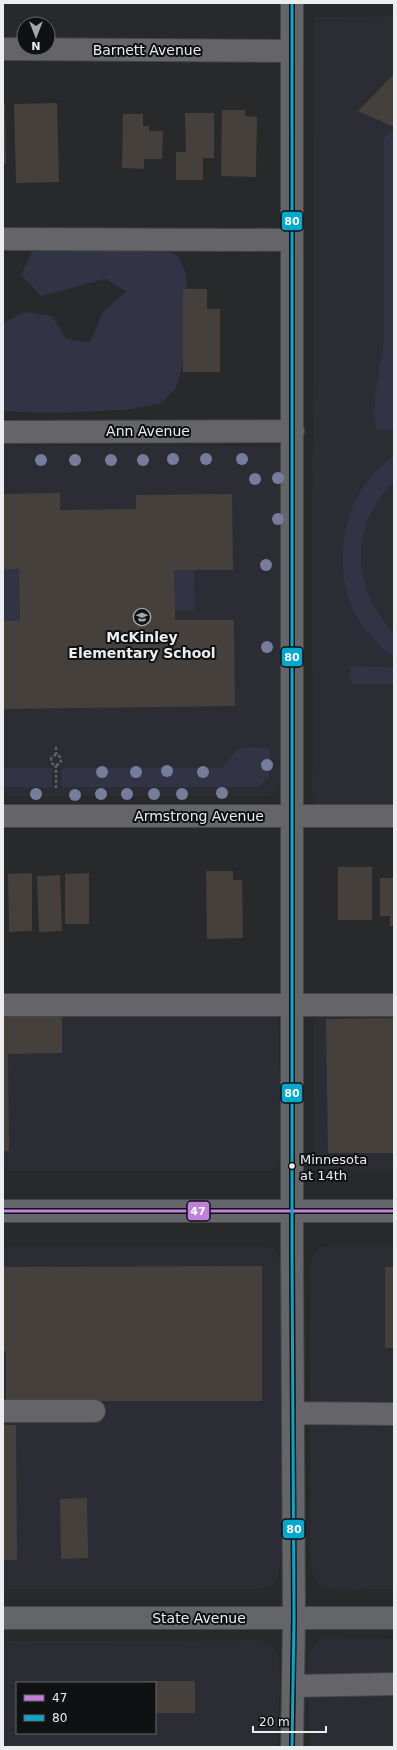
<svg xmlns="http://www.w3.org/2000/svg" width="397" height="1750" viewBox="0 0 397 1750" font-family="'DejaVu Sans',sans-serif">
<rect width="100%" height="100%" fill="#28292a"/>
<path fill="#2b2c34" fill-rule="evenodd" d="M394,16V807H319L312,794L314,17Z
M3,445L280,446L282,452L280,785L277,793L270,796H3Z
M313,1013H394V1170H323L318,1164L314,1151Z
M3,1014H278L281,1159L279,1164L271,1171H3Z
M334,1246H394V1589L336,1590L324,1588L315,1581L310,1566V1264L314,1253L323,1247Z
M3,1247H266L273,1248L277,1253L280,1259L281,1266V1560L277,1580L266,1588L254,1589H3Z
M321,1638L394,1639V1747H309L307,1658L313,1646Z
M261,1640L277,1650L280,1661L278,1747H3V1641ZM17,1683H155V1733H17Z"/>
<path fill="#323445" d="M394,129V430H377L374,414L375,397L384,341V138Z
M62,248H161L178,256L186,274L189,314L186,353L176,388L161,403L126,410L53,413L3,411V323L24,312L52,316L66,339L90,342L103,312L126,291L105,279L41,296L21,275L32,252Z
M394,456V481C349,526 351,588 394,633V658C379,646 363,630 354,612C336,575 340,520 364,486C372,474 382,465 394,456Z
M3,569H19L20,621H3Z
M174,570H194L195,610H175Z
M350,666L394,667V684H351Z
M242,747L268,748L270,752L269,778L257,787H62V770L64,768H223L236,750Z
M3,768H52V787H3Z"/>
<path fill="#45403b" d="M394,74V127L358,111Z
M57,103L59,182L16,183L14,104Z
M3,104H5L6,164H3Z
M222,110H245V116L257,117L256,177L221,176Z
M185,113H214V158H203V180H176V152H186Z
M123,114H143V126H149V131H163L162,159H144V169L122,168Z
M183,289H207V309H220V372H183Z
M60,493V510L136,509V495L232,494L233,570H174L175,610V620H234L235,706L3,709V621H20L19,569H3V494Z
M338,867H372V920H338Z
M206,871H233V880H242L243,938L207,939Z
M32,873V931L9,932L8,874Z
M89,873V924H65V874Z
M60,875L62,931L39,932L37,876Z
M380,878H394V926H390V916H380Z
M62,1016V1053L8,1054L9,1151H3V1017Z
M394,1018V1153H328L326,1019Z
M262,1266V1401H6V1351H3V1267Z
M385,1267H394V1348H385Z
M3,1425H16L17,1560H3Z
M87,1498L88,1558L61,1559L60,1499Z
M146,1681H195V1713H155V1683H146Z"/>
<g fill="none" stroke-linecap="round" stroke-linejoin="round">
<defs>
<path id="minor" d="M3,49L291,51
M3,239L292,240
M3,432L293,431
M3,816H394
M3,1005H394
M3,1411H94
M293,1413L394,1414
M293,1686L394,1684
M292,1747L294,1618L292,1253V3"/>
<path id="major" d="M3,1211H394
M3,1618H394"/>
</defs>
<use href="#minor" stroke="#434446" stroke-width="24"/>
<use href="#major" stroke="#434446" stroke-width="24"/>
<path stroke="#616165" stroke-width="2.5" stroke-dasharray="3 2" stroke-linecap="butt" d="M56,747V755
M51 760a5 5 0 1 1 10 0a5 5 0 1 1-10 0Z
M56,765V789"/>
<use href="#minor" stroke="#646469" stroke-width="22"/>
<use href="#major" stroke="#64656b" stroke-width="22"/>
<defs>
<path id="bus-1" d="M3,1211H394"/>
<path id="bus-2" d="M292,1747L294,1618L292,1253V3"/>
</defs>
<use href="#bus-1" stroke="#101112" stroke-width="6"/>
<use href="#bus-2" stroke="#101112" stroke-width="6"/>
<use href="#bus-1" stroke="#c07fdc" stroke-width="3"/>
<use href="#bus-2" stroke="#00a9ce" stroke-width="3"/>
</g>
<g fill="#767c9c">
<circle cx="173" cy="459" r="6"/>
<circle cx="206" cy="459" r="6"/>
<circle cx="242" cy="459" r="6"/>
<circle cx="41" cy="460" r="6"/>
<circle cx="75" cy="460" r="6"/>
<circle cx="111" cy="460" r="6"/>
<circle cx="143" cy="460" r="6"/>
<circle cx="278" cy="478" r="6"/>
<circle cx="255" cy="479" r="6"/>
<circle cx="278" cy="519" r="6"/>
<circle cx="266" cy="565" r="6"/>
<circle cx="267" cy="647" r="6"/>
<circle cx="267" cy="765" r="6"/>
<circle cx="167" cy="771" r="6"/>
<circle cx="102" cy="772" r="6"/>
<circle cx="136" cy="772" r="6"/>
<circle cx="203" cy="772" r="6"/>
<circle cx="222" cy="793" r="6"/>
<circle cx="36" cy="794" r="6"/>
<circle cx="101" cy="794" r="6"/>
<circle cx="127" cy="794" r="6"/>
<circle cx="154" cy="794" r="6"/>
<circle cx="182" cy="794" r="6"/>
<circle cx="75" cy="795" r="6"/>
</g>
<defs>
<symbol id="school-ring" viewBox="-11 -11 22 22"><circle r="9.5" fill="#101112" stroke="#a7a8aa" stroke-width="1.5"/><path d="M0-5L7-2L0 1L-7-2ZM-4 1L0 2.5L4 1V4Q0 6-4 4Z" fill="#a7a8aa"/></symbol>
</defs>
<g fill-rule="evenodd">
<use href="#school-ring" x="132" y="607" width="20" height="20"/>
</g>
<circle fill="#ecedef" stroke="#101112" stroke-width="1.5" cx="292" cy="1166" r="3.5"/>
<g text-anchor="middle" stroke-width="4" stroke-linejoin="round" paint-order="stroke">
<g font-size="13" fill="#ecedef" stroke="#101112" text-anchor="start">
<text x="300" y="1164">Minnesota<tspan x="300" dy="16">at 14th</tspan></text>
</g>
<g font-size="14" fill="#ecedef" stroke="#101112">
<text x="147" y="55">Barnett Avenue</text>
<text x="148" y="436">Ann Avenue</text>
<text x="199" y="821">Armstrong Avenue</text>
<text x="199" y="1623">State Avenue</text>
</g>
<g font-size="14" font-weight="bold" fill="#ecedef" stroke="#101112">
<text x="142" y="642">McKinley<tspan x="142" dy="16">Elementary School</tspan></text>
</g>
</g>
<g stroke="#101112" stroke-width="1.5">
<rect x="281" y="211" width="22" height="20" rx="4" fill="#00a9ce"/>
<rect x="281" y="647" width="22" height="20" rx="4" fill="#00a9ce"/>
<rect x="281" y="1083" width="22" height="20" rx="4" fill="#00a9ce"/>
<rect x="187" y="1201" width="23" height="20" rx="4" fill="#c07fdc"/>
<rect x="282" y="1519" width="23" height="20" rx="4" fill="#00a9ce"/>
</g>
<g font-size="11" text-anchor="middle" font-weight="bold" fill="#fff">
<text x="292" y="225">80</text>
<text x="292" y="661">80</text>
<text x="292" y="1097">80</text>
<text x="198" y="1215">47</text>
<text x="294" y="1533">80</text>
</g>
<rect width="397" height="1750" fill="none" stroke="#ecedef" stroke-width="8"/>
<rect x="16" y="1682" width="140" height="52" fill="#101112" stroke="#68696a"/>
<rect x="24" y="1695" width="20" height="6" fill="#c07fdc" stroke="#68696a"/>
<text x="52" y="1702" font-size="12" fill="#ecedef">47</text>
<rect x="24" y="1715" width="20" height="6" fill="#00a9ce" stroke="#68696a"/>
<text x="52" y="1722" font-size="12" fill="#ecedef">80</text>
<g transform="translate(36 36) rotate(180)"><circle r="19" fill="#101112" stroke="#68696a"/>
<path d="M0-3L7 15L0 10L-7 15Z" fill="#a7a8aa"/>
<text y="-6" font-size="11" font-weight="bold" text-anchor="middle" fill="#ecedef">N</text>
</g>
<path d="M253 1726v6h73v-6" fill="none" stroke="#ecedef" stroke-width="2"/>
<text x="259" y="1726" font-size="12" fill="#ecedef" stroke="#101112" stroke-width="3" paint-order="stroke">20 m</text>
</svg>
